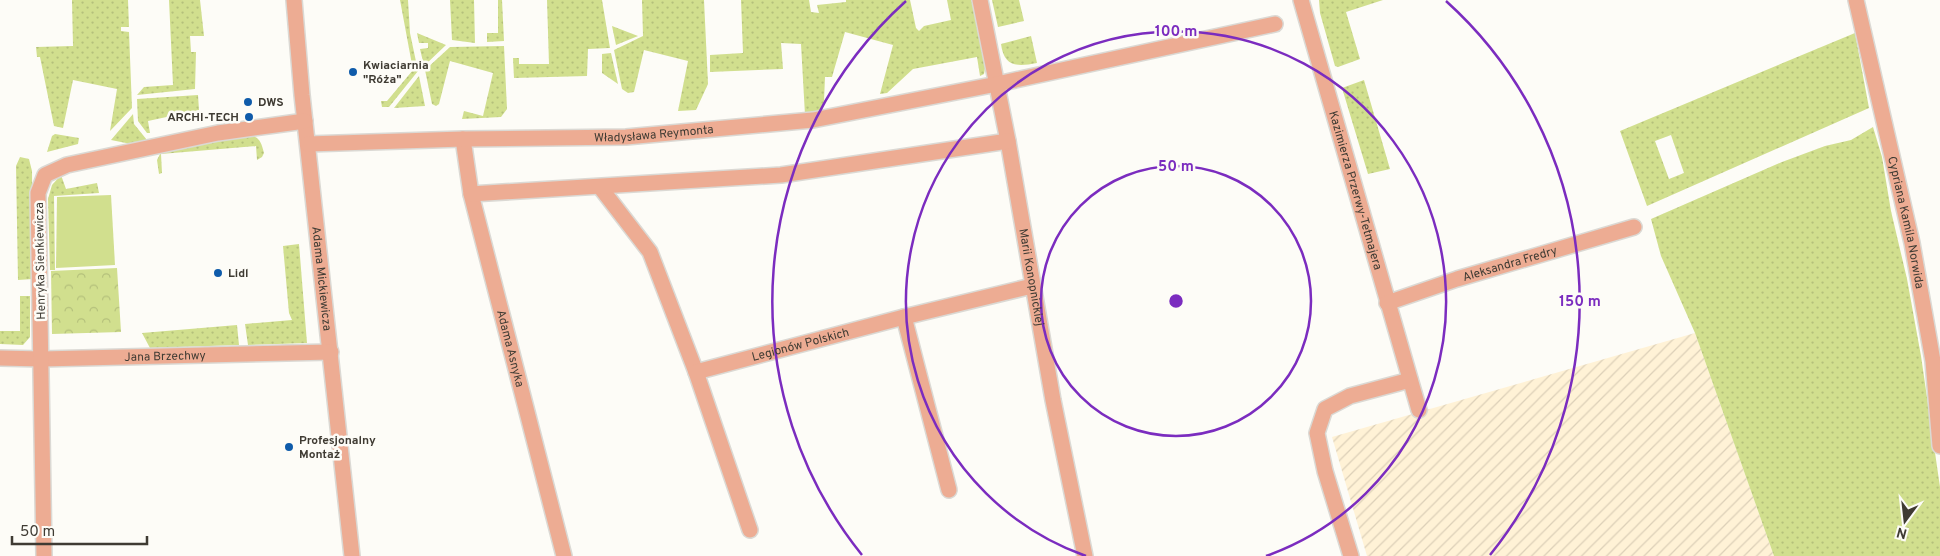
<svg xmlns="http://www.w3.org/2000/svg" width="1940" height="556" viewBox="0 0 1940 556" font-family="Overpass,sans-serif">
<defs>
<pattern id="industrial-furrows" width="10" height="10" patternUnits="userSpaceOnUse" patternTransform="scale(1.25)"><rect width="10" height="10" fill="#fff2d6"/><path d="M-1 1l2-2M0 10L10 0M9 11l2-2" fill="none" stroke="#dcd0b8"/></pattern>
<pattern id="grass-dots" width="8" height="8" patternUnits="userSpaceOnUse" patternTransform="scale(1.25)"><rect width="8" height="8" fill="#d1df8e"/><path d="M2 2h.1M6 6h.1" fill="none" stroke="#b4c07b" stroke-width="1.8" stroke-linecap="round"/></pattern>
<pattern id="forest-crowns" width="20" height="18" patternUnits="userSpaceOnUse" patternTransform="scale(1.25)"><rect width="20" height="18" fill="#d1df8e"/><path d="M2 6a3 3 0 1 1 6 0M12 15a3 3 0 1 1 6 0" fill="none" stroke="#b4c07b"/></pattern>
</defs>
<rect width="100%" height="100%" fill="#fdfcf7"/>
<path fill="url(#industrial-furrows)" d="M1695,333L1774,556H1367L1332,437Z"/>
<path fill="url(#grass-dots)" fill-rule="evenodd" d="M72,0H128L129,27H121V31L129,32L132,108L110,131L117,89L73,80L63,128L54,126L40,57H37L36,47L73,46Z
M169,0H200L204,36H190L191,52H196L195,89L137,95L144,87L173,85Z
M400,0H408L410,33L418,71L389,107H382L381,101H387L413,70Z
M450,0H474L475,43L452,40Z
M498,0H502L504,41L487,42V33H498Z
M547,0H602L610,48L588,49L587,76L514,78L513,58H519V64H549Z
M642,0H704L708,84L696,110L678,111L688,61L644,50L634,92L628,93L622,89L614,50L643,36Z
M741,0H809L811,12L819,13L817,5L846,2V0H910L916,28L919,31L924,26L951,20L947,0H973L986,63L984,74L980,76L977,57L913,69L887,93L880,94L893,45L845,32L832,77H825L824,101L818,115H805L801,44L781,43L783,69L710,72V55L743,53Z
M992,0H1019L1024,21L998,27Z
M1319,0H1383L1346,12L1360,59L1338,67L1335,66L1320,13Z
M612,26L638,36L616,45Z
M417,33L446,45L424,66L420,49L428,48V43H419Z
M1855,33L1869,108L1647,206L1620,131ZM1671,135L1684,173L1669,179L1655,141Z
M1031,36L1037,63C1017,67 1004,67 1001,44Z
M504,46L507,109L501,117L462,119L464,111L483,116L493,73L450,61L439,104L436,106L432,104L425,70L450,47Z
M611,53L618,84L602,73V54Z
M419,76L425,106L394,108Z
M1364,80L1390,169L1368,174L1342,88Z
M198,95L199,110L148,121L150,133H147L138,121L137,99Z
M133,114L134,124L147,140L131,144L111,140Z
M1873,127L1882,157L1891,211L1907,279L1921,356L1940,487V556H1774L1695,333L1661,256L1651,219L1782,162L1825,146L1851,140Z
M55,134L79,138L78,144L47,152L52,136Z
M248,135C260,137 261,142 264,153L262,157L257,160L256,146L161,154L162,173L159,174L157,160L162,150Z
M20,157L29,159L32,171L33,279L18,280L16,166Z
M61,175L66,189L97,183L99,193L54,196L55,270H50L48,199L52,185Z
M299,244L307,343L248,345L245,324L292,320L289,313L283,246Z
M20,296H30V337L23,345L0,344V331H20Z
M237,325L239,345L150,348L142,333Z"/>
<path fill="url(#forest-crowns)" d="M117,268L121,332L52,334L51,271Z"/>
<path fill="#d1df8e" d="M111,195L115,265L56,268L57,197Z"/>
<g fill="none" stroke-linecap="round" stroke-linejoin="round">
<defs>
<g id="minor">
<path id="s1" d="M294,0L302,95L352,556"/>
<path id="s2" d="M980,0L1008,141L1053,400L1085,556"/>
<path id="s3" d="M1301,0L1419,410"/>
<path id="s4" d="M1856,0L1912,243L1933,361L1940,446"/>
<path id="s5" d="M463,139L471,194L564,556"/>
<path id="s6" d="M308,144L463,139L626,137L813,120L997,84L1275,24"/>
<path d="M600,187L650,252L696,372"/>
<path d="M471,194L781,175L1008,141"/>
<path id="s7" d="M1387,303L1457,279L1634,227"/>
<path d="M904,317L949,490"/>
<path id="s8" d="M0,358L42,359L331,352"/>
<path id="s9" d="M750,530L696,372L904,317L1032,286"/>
<path d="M44,556L38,193L45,175L67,165L218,133L305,121"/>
<path d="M1351,556L1325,471L1317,433L1325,409L1350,396L1410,380"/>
</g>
</defs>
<use href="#minor" stroke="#dbd9d4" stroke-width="18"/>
<use href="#minor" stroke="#edac93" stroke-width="15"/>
</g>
<g fill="none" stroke="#7b2cbf" stroke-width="2.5">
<circle cx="1176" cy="301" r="135"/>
<path d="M1086 556A270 270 0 1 1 1266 556"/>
<path d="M862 555A404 404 0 0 1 906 1M1446 1A404 404 0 0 1 1490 555"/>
</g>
<g fill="#0f5baa" stroke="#fdfcf7" stroke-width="2">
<circle cx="353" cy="72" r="5"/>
<circle cx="248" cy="102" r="5"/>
<circle cx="249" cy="117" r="5"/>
<circle cx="218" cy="273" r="5"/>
<circle cx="289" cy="447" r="5"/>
</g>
<g text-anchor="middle" stroke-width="5" stroke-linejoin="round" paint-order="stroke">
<g font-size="12" font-weight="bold" fill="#3f3b33" stroke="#fdfcf7" text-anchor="start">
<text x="363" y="69">Kwiaciarnia<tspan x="363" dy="14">"Róża"</tspan></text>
<text x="258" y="106">DWS</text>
<text x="239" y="121" text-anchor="end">ARCHI-TECH</text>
<text x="228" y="277">Lidl</text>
<text x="299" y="444">Profesjonalny<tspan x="299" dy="14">Montaż</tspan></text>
</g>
<g font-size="12" fill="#3f3b33" stroke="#fdfcf7">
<text dy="4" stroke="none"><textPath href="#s6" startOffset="346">Władysława Reymonta</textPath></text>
<text dy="4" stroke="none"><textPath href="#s3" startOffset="198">Kazimierza Przerwy-Tetmajera</textPath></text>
<text dy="4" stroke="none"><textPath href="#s4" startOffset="228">Cypriana Kamila Norwida</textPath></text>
<text transform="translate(40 261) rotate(-91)" y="4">Henryka Sienkiewicza</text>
<text dy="4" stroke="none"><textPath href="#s7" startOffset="129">Aleksandra Fredry</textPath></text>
<text dy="4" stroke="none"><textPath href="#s1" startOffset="280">Adama Mickiewicza</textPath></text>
<text dy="4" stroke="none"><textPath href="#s2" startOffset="282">Marii Konopnickiej</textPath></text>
<text dy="4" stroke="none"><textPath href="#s9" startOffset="275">Legionów Polskich</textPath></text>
<text dy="4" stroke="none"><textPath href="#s5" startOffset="215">Adama Asnyka</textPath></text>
<text dy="4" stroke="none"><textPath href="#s8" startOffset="165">Jana Brzechwy</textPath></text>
</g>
</g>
<circle cx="1176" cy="301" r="8" fill="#7b2cbf" stroke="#fdfcf7" stroke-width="2.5"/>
<g font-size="15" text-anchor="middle" font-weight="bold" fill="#7b2cbf" stroke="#fdfcf7" stroke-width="5" stroke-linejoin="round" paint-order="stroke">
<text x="1176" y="36">100 m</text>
<text x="1176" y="171">50 m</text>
<text x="1580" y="306">150 m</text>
</g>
<g transform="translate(1905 521) rotate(195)" stroke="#fdfcf7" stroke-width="4" paint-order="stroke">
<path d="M0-4L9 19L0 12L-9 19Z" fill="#3f3b33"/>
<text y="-8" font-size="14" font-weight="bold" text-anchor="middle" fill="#3f3b33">N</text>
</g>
<path d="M12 536v8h135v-8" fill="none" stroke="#3f3b33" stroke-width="2.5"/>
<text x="20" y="536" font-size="15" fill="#3f3b33" stroke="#fdfcf7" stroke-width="4" paint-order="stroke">50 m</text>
</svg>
